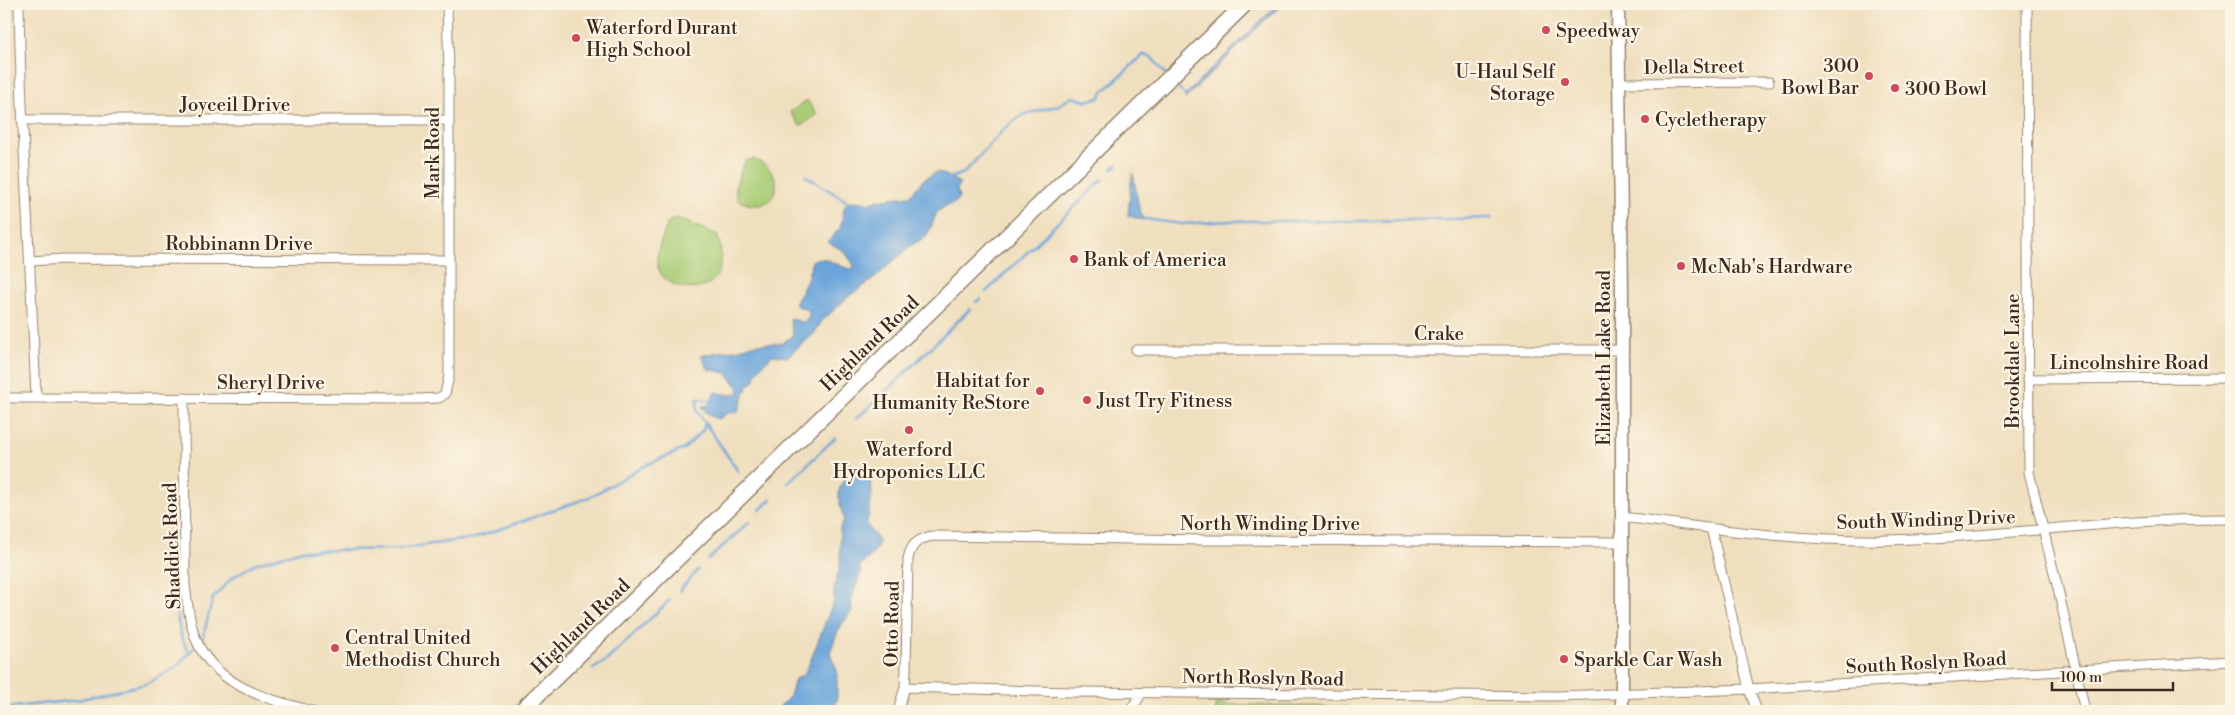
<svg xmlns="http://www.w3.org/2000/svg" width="2235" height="715" viewBox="0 0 2235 715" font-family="'Libre Bodoni',serif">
<rect width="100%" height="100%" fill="#fcf5e5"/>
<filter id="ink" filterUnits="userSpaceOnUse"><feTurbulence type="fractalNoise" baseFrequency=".02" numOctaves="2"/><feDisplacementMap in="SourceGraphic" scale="10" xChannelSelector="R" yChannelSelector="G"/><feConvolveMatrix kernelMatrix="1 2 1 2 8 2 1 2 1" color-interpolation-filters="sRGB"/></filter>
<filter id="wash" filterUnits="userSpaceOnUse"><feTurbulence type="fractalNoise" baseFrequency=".0096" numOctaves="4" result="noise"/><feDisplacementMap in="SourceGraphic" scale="20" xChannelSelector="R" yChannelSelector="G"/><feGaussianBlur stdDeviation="1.12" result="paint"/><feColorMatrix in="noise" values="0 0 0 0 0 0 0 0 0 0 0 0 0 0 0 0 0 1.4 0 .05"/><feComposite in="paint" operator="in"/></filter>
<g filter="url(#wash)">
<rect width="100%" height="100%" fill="#f0dfbe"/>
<path fill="#a9cd77" stroke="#727c4a" d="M807,100L817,115L800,126L790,112Z
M753,159C795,174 774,221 738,200L735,188L745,161Z
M677,218L717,235C741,306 655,298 657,259C657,248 665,233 668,222Z
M1217,704L1349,707L1351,711H1215Z"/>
<path fill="#6ba5db" stroke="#53687c" d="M1278,4H1284L1265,20L1185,99V95Z
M937,172L946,175L960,183L957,189L959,198L955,203L946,206L937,212L930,230L925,237L909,247L875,278L848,297L822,321L814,334L787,357L773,355L763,364L756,373L755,380L747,388L738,412L728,413L719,419C712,418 704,412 702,406L709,405L715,392L730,395L738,393L739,388L726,373L708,369L701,355L740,349L756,344L782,343L793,336L790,318L804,323L809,317V311L795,305L807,280L812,261C824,252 839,269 853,269L854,265L844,251L828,242L840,228L845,205L853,201L870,203L883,199L910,196L923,180Z
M1133,173L1139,208L1144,220L1128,216L1131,181Z
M848,477L868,478C877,491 868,510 867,524C869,530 874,533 877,538C882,548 867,560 860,565V575L851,600L852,611L839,628L830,653L837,670V701C829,713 811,711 798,711L797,709L793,711H775L790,696L795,679L804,674L809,664L834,600V588L840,566V528L844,519C840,506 833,486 848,477Z"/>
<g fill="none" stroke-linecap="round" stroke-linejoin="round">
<path stroke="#6ba5db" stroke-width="2.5" d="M1173,82L1185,95
M1112,169L1117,165
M806,176L848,202
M950,178L964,173L1005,128L1023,115L1057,106L1072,97L1086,101L1099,98L1103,92L1143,55L1151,57L1166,74
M1145,219L1182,224L1230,221H1368L1492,218
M986,292L1103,179
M976,302L980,299
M711,401L697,399V411L738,471
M856,419L894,384L970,309
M843,459L851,467L856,477
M788,483L835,438
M760,510L771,499
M708,560L749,522
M175,574C176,596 175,636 190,653
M679,591L698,570
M200,641L203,637L213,598L232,578L254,564L299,551L398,549L475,538L590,497L646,465L684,449L703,430L705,423
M593,669L607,660L670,600
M4,708L78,700L146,684L175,668L197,645"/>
</g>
</g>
<g filter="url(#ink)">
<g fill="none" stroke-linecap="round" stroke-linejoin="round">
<defs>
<path id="minor" d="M19,4C21,135 31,267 36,398
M2027,4L2029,472L2058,589L2085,711
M1619,83L1769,82
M22,120H449
M30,261L64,259L448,260
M1136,350H1622
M2028,379L2231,378
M4,398L419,399L439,398L445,394L449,376V73L447,4
M184,398L185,585C187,602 189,618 194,634C211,685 266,699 312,711
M1622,517C1710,528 1799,542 1889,540C2003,537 2117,518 2231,519
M1711,528L1749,689L1757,711
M905,687L1071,692L1558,696L1749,689L2231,661
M898,711L905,687L906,670L908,559C911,545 916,540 931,536L1206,540L1622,542
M1130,711L1142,693"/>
<path id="secondary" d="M1618,4L1622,291V711"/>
<path id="trunk" d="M521,711L1245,4"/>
</defs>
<use href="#minor" stroke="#96846e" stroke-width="11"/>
<use href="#secondary" stroke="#96846e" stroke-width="15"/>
<use href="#trunk" stroke="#96846e" stroke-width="18"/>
<use href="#minor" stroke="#fff" stroke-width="9"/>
<use href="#secondary" stroke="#fff" stroke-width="12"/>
<use href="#trunk" stroke="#fff" stroke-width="15"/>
</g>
</g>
<g fill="#d1495b" stroke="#fcf5e5" stroke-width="2">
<circle cx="1546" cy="30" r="5"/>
<circle cx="576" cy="38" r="5"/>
<circle cx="1869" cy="76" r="5"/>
<circle cx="1565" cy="82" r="5"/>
<circle cx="1895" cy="88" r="5"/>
<circle cx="1645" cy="119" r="5"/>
<circle cx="1074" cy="259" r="5"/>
<circle cx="1681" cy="266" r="5"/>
<circle cx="1040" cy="391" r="5"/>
<circle cx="1087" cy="400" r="5"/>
<circle cx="909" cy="430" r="5"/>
<circle cx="335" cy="648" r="5"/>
<circle cx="1564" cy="659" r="5"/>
</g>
<g text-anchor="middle" stroke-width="4.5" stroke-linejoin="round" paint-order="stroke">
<g font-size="19" fill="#3b2a1e" stroke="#fcf5e5" text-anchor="start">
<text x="586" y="34">Waterford Durant<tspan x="586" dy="22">High School</tspan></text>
<text x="1556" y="37">Speedway</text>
<text x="1859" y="72" text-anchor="end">300<tspan x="1859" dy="22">Bowl Bar</tspan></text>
<text x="1555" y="78" text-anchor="end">U-Haul Self<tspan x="1555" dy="22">Storage</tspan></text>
<text x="1905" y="95">300 Bowl</text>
<text x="1655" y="126">Cycletherapy</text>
<text x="1084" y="266">Bank of America</text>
<text x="1691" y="273">McNab's Hardware</text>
<text x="1030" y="387" text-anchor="end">Habitat for<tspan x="1030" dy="22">Humanity ReStore</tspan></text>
<text x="1097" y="407">Just Try Fitness</text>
<text x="909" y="456" text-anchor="middle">Waterford<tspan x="909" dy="22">Hydroponics LLC</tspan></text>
<text x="345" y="644">Central United<tspan x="345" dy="22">Methodist Church</tspan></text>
<text x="1574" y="666">Sparkle Car Wash</text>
</g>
<g font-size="19" fill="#3b2a1e" stroke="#fcf5e5">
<text transform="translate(1694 66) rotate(-1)" y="7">Della Street</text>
<text x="235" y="111">Joyceil Drive</text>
<text transform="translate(432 153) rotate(-90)" y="7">Mark Road</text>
<text x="239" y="250">Robbinann Drive</text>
<text x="1439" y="340">Crake</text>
<text transform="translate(869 343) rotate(-44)" y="7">Highland Road</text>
<text transform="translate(1603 358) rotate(-90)" y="7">Elizabeth Lake Road</text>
<text transform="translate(2012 361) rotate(-90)" y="7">Brookdale Lane</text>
<text x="2129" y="369">Lincolnshire Road</text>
<text x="271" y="389">Sheryl Drive</text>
<text transform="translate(1926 519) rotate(-2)" y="7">South Winding Drive</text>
<text x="1270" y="530">North Winding Drive</text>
<text transform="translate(171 546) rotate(-92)" y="7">Shaddick Road</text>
<text transform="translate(891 624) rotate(-89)" y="7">Otto Road</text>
<text transform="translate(580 626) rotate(-44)" y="7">Highland Road</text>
<text transform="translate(1926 662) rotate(-3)" y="7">South Roslyn Road</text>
<text transform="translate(1263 677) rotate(1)" y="7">North Roslyn Road</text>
</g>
</g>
<rect width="2235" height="715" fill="none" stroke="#fcf5e5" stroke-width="20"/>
<path d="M2052 682v8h121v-8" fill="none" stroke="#3b2a1e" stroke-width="2.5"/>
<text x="2060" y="682" font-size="15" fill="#3b2a1e" stroke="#fcf5e5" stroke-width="4" paint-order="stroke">100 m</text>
</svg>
